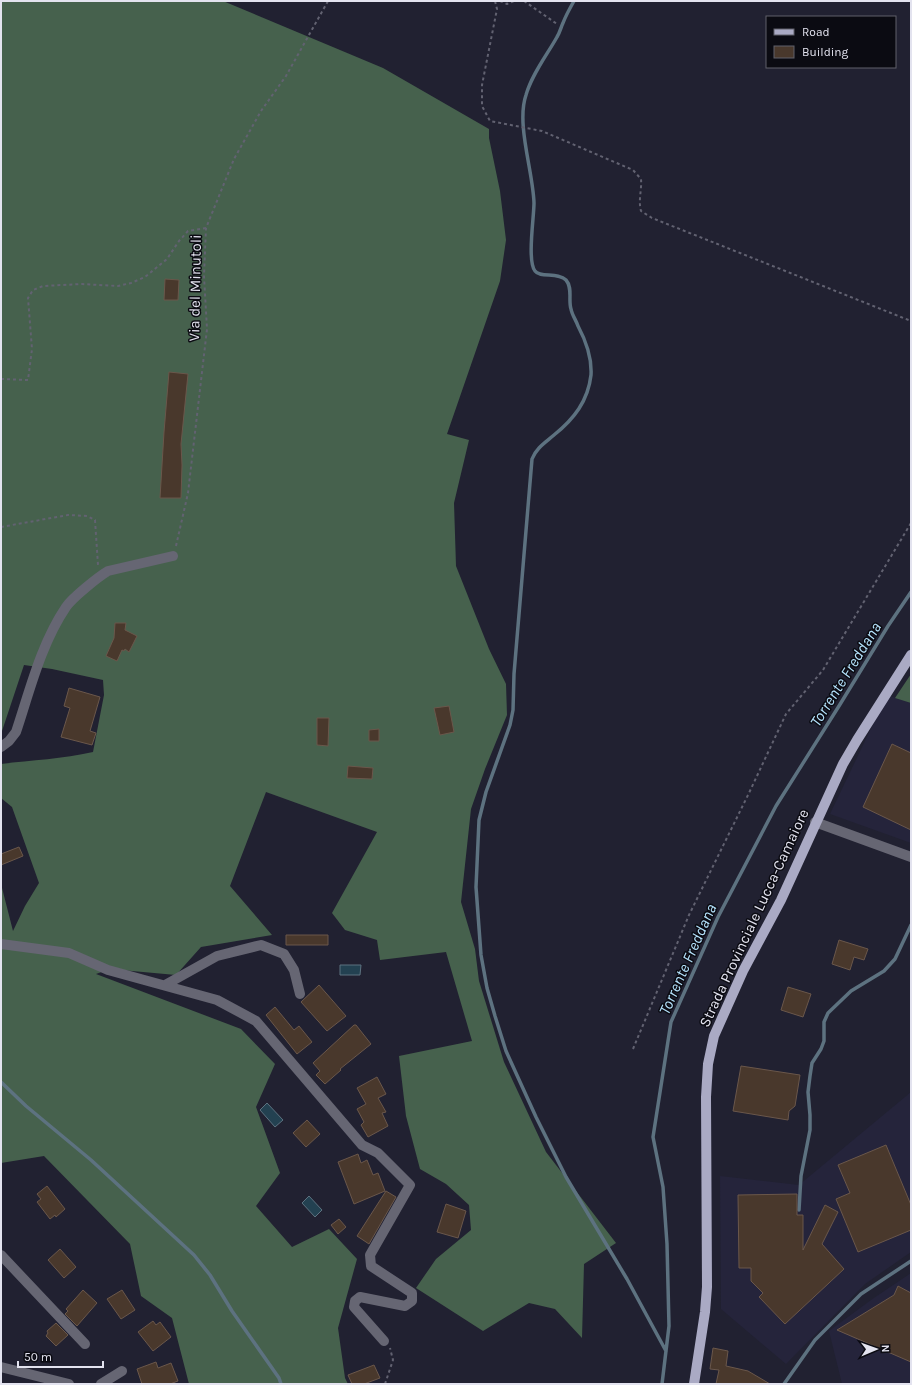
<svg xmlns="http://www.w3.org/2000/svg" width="912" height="1385" viewBox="0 0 912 1385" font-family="Karla,sans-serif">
<rect width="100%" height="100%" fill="#212131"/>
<path fill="#25243b" d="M887,695L911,703V843L830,814Z
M911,1092V1252L865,1284L786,1364L721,1309L720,1176L799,1185Z
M911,1273V1384H842L829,1331L871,1300Z"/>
<path fill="#46614d" d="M1,1H223L383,68L489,129V138L500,191L506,240L500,281L447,434L469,440L454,503L456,566L489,649L506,684L507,715L485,769L471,809L461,902L475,949L479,981L504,1062L546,1152L616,1243L584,1264L582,1338L555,1309L529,1303L483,1331L416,1288L436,1259L471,1230L469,1205L446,1184L420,1169L406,1116L399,1056L472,1041L446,952L380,960L377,940L345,930L332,913L377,832L266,792L230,886L272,935L201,947L176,975L110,969L96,974L241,1029L275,1064L256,1107L280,1173L256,1206L292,1247L329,1229L357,1259L338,1328L345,1378L348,1384H189L172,1318L141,1296L130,1244L44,1156L1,1163V884L13,931L25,906L39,883L12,807L1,798V764C32,760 63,759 93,752L104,695L103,680L52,669L24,665L1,734Z
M911,674V703L895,698Z"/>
<path fill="#234151" stroke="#5d7280" d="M340,965H361L360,975H340Z
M267,1103L283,1120L275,1127L260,1110Z
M309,1196L322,1210L315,1217L302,1203Z"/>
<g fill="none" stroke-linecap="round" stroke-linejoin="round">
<path stroke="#5d7280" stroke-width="3.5" d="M574,1C570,8 566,15 563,23C561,27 560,32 557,37C547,55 532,74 526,95C516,124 533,171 534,203C534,217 527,261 535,271C540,278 558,272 566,280C573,288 568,300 571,309C572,315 576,320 578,326C586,341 592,358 591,375C588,401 574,419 554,435C546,442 536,448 532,459L514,674L513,710L510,725L486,792L479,820L476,887L481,955L487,988L495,1016L506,1051L536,1117L566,1177L627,1279L666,1351
M1,1082L26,1106L91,1160L194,1255L210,1275L232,1311L279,1378L281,1384
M799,1210L801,1176L810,1130V1115L808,1092L810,1076L812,1063L821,1049L824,1041V1022L828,1013L851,991L884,971L895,959L911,925
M662,1384L669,1326L667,1244L663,1187L653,1137L671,1022L718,917L776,806L839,706L888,626L911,592
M784,1384L815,1340L861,1294L911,1261"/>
</g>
<path fill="#49382c" stroke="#6a574b" d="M165,279L179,280L178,300H164Z
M169,372L188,374L181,444L182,465L181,498H160L164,432Z
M115,623H126L125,630L137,636L129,652L125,649L124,651L122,650L117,661L106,656L114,638Z
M69,688L100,697L90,731L96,733L92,745L61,737L70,708L64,706Z
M449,706L454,732L440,735L434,708Z
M317,718H329L328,746L317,745Z
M379,729V741H369V730Z
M892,744L911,753V830L863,807Z
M348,766L373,768L372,779L347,778Z
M19,847L23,856L1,865V854Z
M286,935H328V945H286Z
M839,940L868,949L864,960L854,957L850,970L832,964Z
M319,985L346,1016L327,1031L301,1002Z
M788,987L811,994L803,1017L781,1010Z
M275,1007L294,1030L299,1026L312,1042L297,1054L266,1015Z
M354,1025H356L371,1044L340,1069L341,1070L325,1084L316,1075L320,1071L313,1063Z
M741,1066L800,1075L795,1106L789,1111L788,1120L733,1111Z
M377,1077L386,1094L378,1098L386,1112L382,1113L388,1126L368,1137L361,1125L364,1122L357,1109L366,1104L357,1088Z
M307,1120L320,1134L306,1147L293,1133Z
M886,1145L911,1205V1230L858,1252L836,1199L850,1193L838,1165Z
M358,1154L361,1163L367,1160L373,1175L378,1173L385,1191L354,1204L338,1162Z
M47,1186L65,1209L56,1217L55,1215L50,1219L37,1202L41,1199L37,1194Z
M386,1191L396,1197L369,1244L357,1236Z
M797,1194V1215H803V1250L825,1205L838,1212L822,1244L844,1269L785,1324L759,1297L763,1293L751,1281V1268H739L738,1195Z
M446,1204L466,1211L458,1238L437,1232Z
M339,1219L346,1227L338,1234L331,1225Z
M60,1249L76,1267L64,1278L48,1260Z
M898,1286L911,1293V1362L837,1330L894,1295Z
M83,1290L97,1303L77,1326L65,1314L68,1311L66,1309Z
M122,1290L135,1310L121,1319L107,1299Z
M153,1321L156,1325L160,1322L171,1337L153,1351L138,1332Z
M56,1323L68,1335L56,1346L46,1336L48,1333L47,1331Z
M713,1348L728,1351L726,1366L748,1371L770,1384H716L719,1370L710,1369Z
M156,1362L158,1368L171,1363L178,1381L170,1384H142L137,1369Z
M374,1365L380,1378L364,1384H352L348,1375Z"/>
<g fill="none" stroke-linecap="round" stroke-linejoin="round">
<path stroke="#626271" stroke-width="2" stroke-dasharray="3 3" stroke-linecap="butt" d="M495,1L497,9L482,85V106L490,121L542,131L633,170L641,179C642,190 638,200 641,211L652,218L911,321
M500,1L507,4L514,1
M524,1L557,24
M1,379L28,380L32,349L28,298L33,290L43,286L82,284L118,286L131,283L145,277L167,259L179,241L188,231L206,228
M1,527L68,515L87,516L95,520L98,565
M176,546L188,493L207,329L204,276L206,228L234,159L261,111L286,76L328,1
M633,1049L689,915L749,793L786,714L823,670L911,523
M385,1384L393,1360L390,1348"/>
<path stroke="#666673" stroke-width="10" d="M1,747L9,741L16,732C30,690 41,644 66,607C72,598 98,577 108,571L173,556
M815,822L911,857
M1,944L69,953L108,970L217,1000L256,1021L362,1145L378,1153L410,1185L370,1255L371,1266L412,1293V1301L405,1306L360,1297L355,1301L354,1307L384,1341
M165,985L217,956L261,945L284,954L294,970L300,994
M1,1255L85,1344
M1,1367L69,1384
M101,1384L122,1371"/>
<path stroke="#aaaac4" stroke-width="10" d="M694,1384L705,1312L707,1287L706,1097L708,1064L714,1036L743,971L781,900L843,764L857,740L911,655"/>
</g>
<g text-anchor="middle" stroke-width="3" stroke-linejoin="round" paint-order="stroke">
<g font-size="15" fill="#e3e3ef" stroke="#0b0b12">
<text transform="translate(195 288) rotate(-89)" y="5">Via del Minutoli</text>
<text transform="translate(754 918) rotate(-65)" y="5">Strada Provinciale Lucca-Camaiore</text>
</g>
<g font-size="16" font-style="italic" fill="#b5e3fd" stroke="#0b0b12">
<text transform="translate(845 674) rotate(-58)" y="6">Torrente Freddana</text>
<text transform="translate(687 959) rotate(-66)" y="6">Torrente Freddana</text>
</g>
</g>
<rect width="912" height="1385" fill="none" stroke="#e3e3ef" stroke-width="4"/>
<rect x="766" y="16" width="130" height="52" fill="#0b0b12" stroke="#61616a"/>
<rect x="774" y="29" width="20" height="6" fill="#aaaac4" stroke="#61616a"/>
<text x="802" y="36" font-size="12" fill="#e3e3ef">Road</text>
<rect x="774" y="46" width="20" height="12" fill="#49382c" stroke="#61616a"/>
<text x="802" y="56" font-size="12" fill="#e3e3ef">Building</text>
<g transform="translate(876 1349) rotate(88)" stroke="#0b0b12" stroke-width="3" paint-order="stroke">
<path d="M0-3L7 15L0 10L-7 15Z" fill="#e3e3ef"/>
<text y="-6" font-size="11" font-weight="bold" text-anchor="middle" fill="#e3e3ef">N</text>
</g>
<path d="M18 1361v6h85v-6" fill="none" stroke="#e3e3ef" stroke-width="2"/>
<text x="24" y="1361" font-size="12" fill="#e3e3ef" stroke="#0b0b12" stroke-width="3" paint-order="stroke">50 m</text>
</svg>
